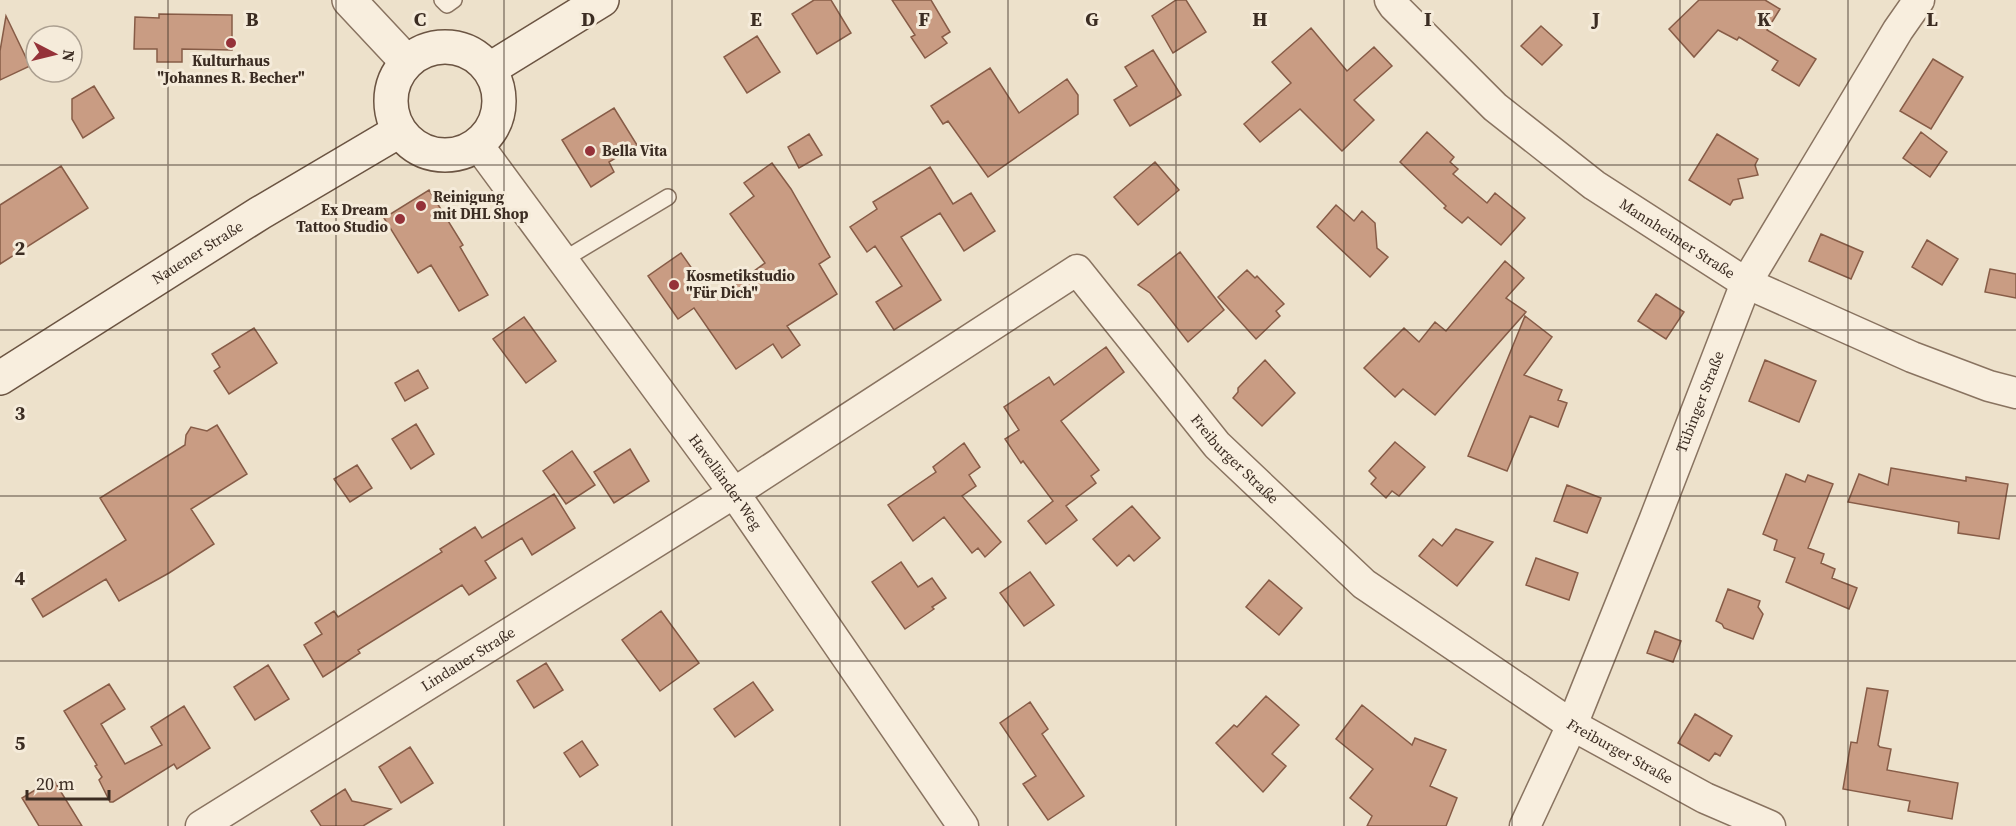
<svg xmlns="http://www.w3.org/2000/svg" width="2016" height="826" viewBox="0 0 2016 826" font-family="'Source Serif 4',serif">
<rect width="100%" height="100%" fill="#ede1cb"/>
<path fill="#c99c83" stroke="#875c47" stroke-width="1.5" d="M814,0H831L851,33L817,54L792,14Z
M892,0H931L950,32L942,37L947,43L925,58L911,37L915,35Z
M1176,0H1186L1206,32L1173,53L1152,16Z
M1699,0H1765L1780,9L1767,30L1816,59L1799,86L1772,70L1778,61L1739,37L1737,40L1718,30L1694,57L1669,29Z
M159,14L232,15V50L182,49V62H157V49H134L135,17L159,18Z
M6,16L30,66L0,80V51Z
M1541,26L1562,45L1542,65L1521,46Z
M1311,28L1347,71L1374,47L1392,66L1354,100L1374,120L1342,151L1300,109L1260,142L1244,124L1291,83L1272,62Z
M757,36L780,72L747,93L724,57Z
M1153,50L1181,95L1130,126L1114,100L1137,86L1125,67Z
M1933,59L1963,77L1931,129L1900,111Z
M990,68L1019,113L1067,79L1078,95V114L988,177L948,121L943,124L931,106Z
M94,86L114,118L83,138L72,119V99Z
M614,108L637,145L609,162L614,172L591,187L562,140Z
M1427,132L1454,157L1450,162L1458,169L1453,174L1487,203L1495,193L1525,218L1501,245L1468,217L1462,223L1444,208L1446,206L1400,162Z
M1921,132L1947,152L1930,177L1903,158Z
M809,134L822,155L799,168L788,147Z
M1717,134L1758,159L1755,165L1758,175L1738,179L1743,198L1733,200L1730,205L1689,180Z
M1155,162L1179,190L1138,225L1114,197Z
M772,163L791,189L830,257L819,264L837,294L787,326L800,345L782,358L773,344L736,369L694,308L678,319L648,276L681,253L714,300L765,263L730,214L754,196L744,183Z
M61,166L88,208L0,264V205Z
M930,167L953,204L971,193L995,231L964,251L940,213L901,237L941,300L894,330L876,302L902,286L875,246L867,252L850,227L877,209L873,202Z
M429,190L463,245L460,247L488,295L459,311L431,265L418,273L384,218Z
M1336,205L1354,221L1362,211L1375,223L1377,248L1388,257L1370,277L1317,227Z
M1821,234L1863,252L1851,279L1809,261Z
M1927,240L1958,259L1942,285L1912,267Z
M1180,252L1224,310L1188,342L1150,293L1138,285Z
M1505,261L1524,278L1506,298L1526,312L1435,415L1403,389L1395,397L1364,368L1404,328L1419,342L1435,322L1446,331Z
M1990,269L2016,274V298L1985,292Z
M1247,270L1255,278L1257,276L1284,304L1276,311L1280,316L1256,339L1218,297Z
M1656,294L1684,312L1666,339L1638,321Z
M1525,316L1552,337L1524,375L1562,390L1558,400L1567,403L1558,427L1530,416L1507,471L1468,456Z
M524,317L556,361L526,383L493,339Z
M254,328L277,363L229,394L214,371L220,367L212,354Z
M1106,347L1124,372L1061,421L1099,470L1091,476L1096,483L1066,506L1077,520L1046,544L1028,521L1053,501L1023,461L1021,463L1005,439L1019,430L1004,407L1049,377L1054,385Z
M1265,360L1295,393L1262,426L1233,398L1238,392V388Z
M1765,360L1816,381L1799,422L1749,401Z
M418,370L428,388L405,401L395,383Z
M416,424L434,454L411,469L392,439Z
M217,425L247,474L191,509L214,544L169,573L119,601L106,579L43,617L32,599L126,540L100,498L185,445L186,435L191,427L207,431Z
M1395,442L1425,467L1399,496L1392,491L1386,498L1371,484L1376,478L1369,471Z
M964,443L980,467L969,475L976,486L962,496L1001,542L985,557L978,548L972,553L944,517L913,541L888,505L936,472L933,467Z
M630,449L649,481L614,503L594,472Z
M572,451L595,485L566,504L543,471Z
M357,465L372,488L350,502L334,479Z
M1891,468L1966,481V477L2008,484L1999,539L1958,533L1959,522L1848,502L1859,474L1888,485Z
M1786,474L1805,482L1808,475L1833,484L1808,548L1824,554L1821,563L1835,569L1832,578L1857,588L1849,609L1786,582L1795,558L1774,550L1777,540L1763,534Z
M1567,485L1601,498L1587,533L1554,521Z
M554,494L575,528L532,555L522,538L485,561L496,578L469,595L462,585L358,650L360,653L323,677L304,645L322,634L315,623L334,611L338,617L442,552L440,549L475,527L482,538Z
M1132,506L1160,538L1134,561L1129,555L1117,566L1093,539Z
M1456,529L1493,542L1457,586L1419,556L1433,539L1442,546Z
M1536,558L1578,573L1569,600L1526,585Z
M901,562L918,587L932,578L946,598L932,607L934,609L905,629L872,582Z
M1030,572L1054,605L1024,626L1000,593Z
M1269,580L1302,608L1279,635L1246,607Z
M1728,589L1760,601L1758,607L1763,614L1753,639L1724,628L1722,624L1716,621Z
M661,611L699,663L660,691L622,640Z
M1655,631L1681,641L1673,662L1647,653Z
M546,663L563,690L534,708L517,681Z
M268,665L289,699L255,720L234,687Z
M753,682L773,710L735,737L714,709Z
M109,684L125,709L101,724L125,764L162,745L151,727L184,706L210,748L177,769L174,764L113,802H110L99,780L102,777L95,766L97,765L64,711Z
M1867,688L1888,691L1878,745L1880,747L1891,749L1887,770L1958,783L1952,819L1908,811L1910,801L1843,789L1851,742L1857,743Z
M1266,696L1299,725L1272,754L1286,766L1263,792L1216,743L1234,725L1237,727Z
M1030,702L1048,729L1042,734L1084,796L1048,820L1023,784L1036,776L1000,723Z
M1362,705L1412,745L1415,738L1446,750L1430,786L1457,798L1446,826H1367L1372,816L1350,798L1373,769L1336,739Z
M1695,714L1732,736L1720,756L1715,753L1709,761L1678,743Z
M582,741L598,765L580,777L564,753Z
M410,747L433,783L401,803L379,767Z
M53,779L82,826H39L22,798Z
M345,789L352,801L391,809L363,826H321L311,811Z"/>
<g fill="none" stroke-linecap="round" stroke-linejoin="round">
<defs>
<path id="service" d="M442,0L447,5L454,0
M563,260L668,197"/>
<g id="minor">
<path id="s1" d="M1390,0L1394,6L1495,107L1594,185L1746,283L1912,357L1989,386L2016,393"/>
<path id="s2" d="M478,145L734,493L963,826"/>
<path id="s3" d="M201,826L734,493L1077,270L1217,445L1364,584L1572,725L1705,798L1770,826"/>
<path id="s4" d="M1525,826L1572,725L1654,521L1746,283L1898,30L1919,0"/>
</g>
<path id="tertiary" d="M349,0L407,62"/>
<g id="secondary">
<circle cx="445" cy="101" r="54"/>
<path d="M490,69L602,0"/>
<path id="s5" d="M0,378L260,213L399,131"/>
</g>
</defs>
<use href="#service" stroke="#897360" stroke-width="18"/>
<use href="#minor" stroke="#897360" stroke-width="33"/>
<use href="#tertiary" stroke="#897360" stroke-width="36"/>
<use href="#secondary" stroke="#6b5442" stroke-width="36"/>
<use href="#service" stroke="#f8eede" stroke-width="15"/>
<use href="#minor" stroke="#f8eede" stroke-width="30"/>
<use href="#tertiary" stroke="#f8eede" stroke-width="33"/>
<use href="#secondary" stroke="#f8eede" stroke-width="33"/>
</g>
<path fill="none" stroke="#3b2c22" stroke-width="1.5" stroke-opacity="0.55" d="M168,0V826M336,0V826M504,0V826M672,0V826M840,0V826M1008,0V826M1176,0V826M1344,0V826M1512,0V826M1680,0V826M1848,0V826M0,165H2016M0,330H2016M0,496H2016M0,661H2016"/>
<g fill="#953239" stroke="#f5ebda" stroke-width="2">
<circle cx="231" cy="43" r="6"/>
<circle cx="590" cy="151" r="6"/>
<circle cx="421" cy="206" r="6"/>
<circle cx="400" cy="219" r="6"/>
<circle cx="674" cy="285" r="6"/>
</g>
<g text-anchor="middle" stroke-width="6" stroke-linejoin="round" paint-order="stroke">
<g font-size="15" font-weight="bold" fill="#3b2c22" stroke="#f5ebda" text-anchor="start">
<text x="231" y="66" text-anchor="middle">Kulturhaus<tspan x="231" dy="17">"Johannes R. Becher"</tspan></text>
<text x="602" y="156">Bella Vita</text>
<text x="433" y="202">Reinigung<tspan x="433" dy="17">mit DHL Shop</tspan></text>
<text x="388" y="215" text-anchor="end">Ex Dream<tspan x="388" dy="17">Tattoo Studio</tspan></text>
<text x="686" y="281">Kosmetikstudio<tspan x="686" dy="17">"Für Dich"</tspan></text>
</g>
<g font-size="15" fill="#3b2c22" stroke="#f5ebda">
<text dy="5" stroke="none"><textPath href="#s1" startOffset="375">Mannheimer Straße</textPath></text>
<text dy="5" stroke="none"><textPath href="#s5" startOffset="234">Nauener Straße</textPath></text>
<text dy="5" stroke="none"><textPath href="#s4" startOffset="459">Tübinger Straße</textPath></text>
<text dy="5" stroke="none"><textPath href="#s3" startOffset="1284">Freiburger Straße</textPath></text>
<text dy="5" stroke="none"><textPath href="#s2" startOffset="418">Havelländer Weg</textPath></text>
<text dy="5" stroke="none"><textPath href="#s3" startOffset="315">Lindauer Straße</textPath></text>
<text dy="5" stroke="none"><textPath href="#s3" startOffset="1770">Freiburger Straße</textPath></text>
</g>
</g>
<g font-size="20" text-anchor="middle" font-weight="bold" fill="#3b2c22" stroke="#f5ebda" stroke-width="6" stroke-linejoin="round" paint-order="stroke">
<text x="252" y="26">B</text>
<text x="420" y="26">C</text>
<text x="588" y="26">D</text>
<text x="756" y="26">E</text>
<text x="924" y="26">F</text>
<text x="1092" y="26">G</text>
<text x="1260" y="26">H</text>
<text x="1428" y="26">I</text>
<text x="1596" y="26">J</text>
<text x="1764" y="26">K</text>
<text x="1932" y="26">L</text>
<text x="20" y="255">2</text>
<text x="20" y="420">3</text>
<text x="20" y="585">4</text>
<text x="20" y="750">5</text>
</g>
<g transform="translate(54 54) rotate(97)"><circle r="28" fill="#f5ebda" stroke="#ab9f90" stroke-width="1.5"/>
<path d="M0-4.5L10 22L0 15L-10 22Z" fill="#953239"/>
<text y="-9" font-size="16" font-weight="bold" text-anchor="middle" fill="#3b2c22">N</text>
</g>
<path d="M27 790v9h82v-9" fill="none" stroke="#3b2c22" stroke-width="3"/>
<text x="36" y="790" font-size="18" fill="#3b2c22" stroke="#f5ebda" stroke-width="4.5" paint-order="stroke">20 m</text>
</svg>
